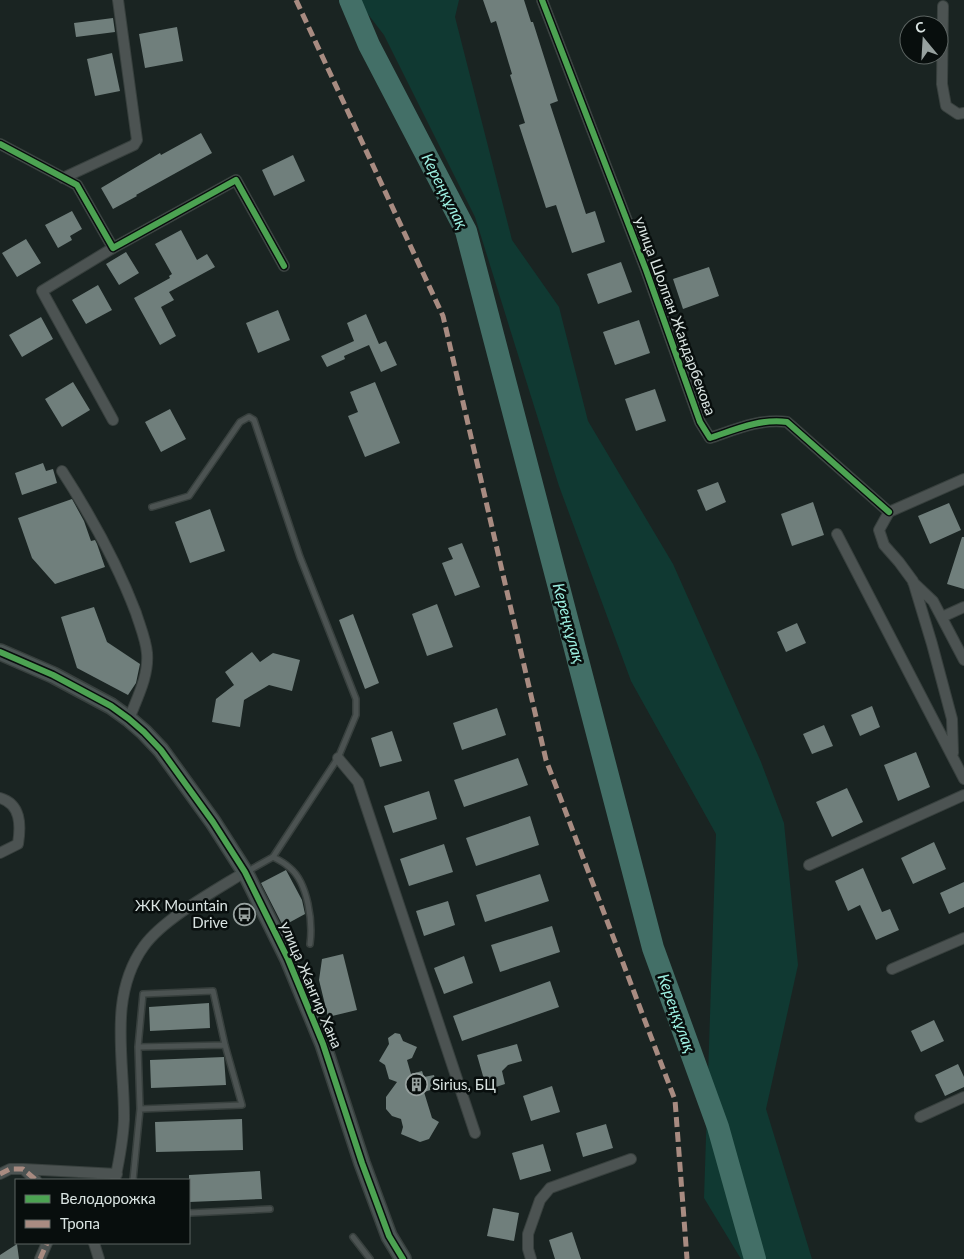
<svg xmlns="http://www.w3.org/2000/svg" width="964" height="1259" viewBox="0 0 964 1259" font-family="Lato,sans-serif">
<rect width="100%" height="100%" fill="#1a2422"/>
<path fill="#103932" d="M357,0H459L455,17L512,240L559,307L588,421L673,564L761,762L784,823L798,965L766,1109L812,1259H741L704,1198L716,834L631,681L559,486L475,217L384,35Z"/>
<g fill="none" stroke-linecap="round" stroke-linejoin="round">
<path stroke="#436f67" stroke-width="22" d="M350,0L369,45L466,231L653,948L718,1127L755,1259"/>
</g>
<path fill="#707f7c" d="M483,0H524L531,22H533L558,101L550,104L586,214L595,211L605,242L572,253L556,205L546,208L519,125L525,123L510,75L512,74L496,21L491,23Z
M113,18L115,32L76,37L74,23Z
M177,27L183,61L145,68L139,34Z
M112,53L120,91L95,96L87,59Z
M201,133L212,153L136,195L137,196L113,209L101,188L160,153L161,155Z
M293,155L305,181L274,196L262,170Z
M72,211L82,229L70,236L72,240L58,248L45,225Z
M181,230L197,260L207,254L215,267L169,292L174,300L161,307L176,336L160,345L134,298L170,278L169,276L172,274L155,244Z
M26,239L41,263L17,277L2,253Z
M126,252L139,273L119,285L106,264Z
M621,262L632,292L598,304L587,274Z
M709,267L719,296L683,309L673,279Z
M98,285L112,310L86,324L72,300Z
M278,310L290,340L258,353L246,323Z
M366,314L379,344L386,341L397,365L381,372L369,345L344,356L345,359L327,367L321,356L354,341L347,323Z
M41,317L53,339L22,357L9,335Z
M639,320L650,353L615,365L603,332Z
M73,382L90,410L62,427L45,399Z
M375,382L400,443L365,457L348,416L358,412L350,392Z
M655,389L666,421L636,431L625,399Z
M170,409L186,439L161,452L145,422Z
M43,463L46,471L53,469L57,483L22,495L15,473Z
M718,482L726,502L706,511L697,490Z
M72,499L84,521L91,541L95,540L97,544L105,567L55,584L32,558L18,518Z
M813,502L824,535L792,546L781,514Z
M949,503L961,530L930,544L918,516Z
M210,509L225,551L190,563L175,522Z
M962,537H964V589L947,584Z
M462,543L480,587L455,596L442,563L453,559L448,548Z
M437,604L453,647L427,656L412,614Z
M94,607L107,642L140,664L136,683L128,695L77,668L61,617Z
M353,614L379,683L365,689L339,620Z
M797,623L806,643L786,652L777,632Z
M252,652L260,662L273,653L300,660L292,691L269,685L244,700L240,727L212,722L216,699L234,685L225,672Z
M872,706L880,727L860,736L851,715Z
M497,708L506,735L462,750L453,723Z
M824,725L833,746L812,754L803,734Z
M392,731L402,761L380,767L371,738Z
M916,752L930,787L898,801L884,765Z
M518,758L528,785L464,807L454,780Z
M847,788L863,822L832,837L816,802Z
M429,791L437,819L393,833L384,806Z
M530,816L539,845L476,866L466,838Z
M934,842L946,869L913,884L901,858Z
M444,844L453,872L409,886L400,859Z
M863,868L882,912L890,909L899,930L876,940L860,905L848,911L835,881Z
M286,870L302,900L305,914L283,926L261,883Z
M540,874L549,901L485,922L476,895Z
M964,882V907L949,914L940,893Z
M448,901L455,925L424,936L416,911Z
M552,926L560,952L500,972L491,945Z
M343,954L357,1010L328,1017L319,980L322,959Z
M464,956L473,983L444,994L434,968Z
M550,981L559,1007L462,1041L453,1016Z
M209,1003L210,1028L150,1031L149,1007Z
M934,1020L944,1041L921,1052L911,1031Z
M395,1033L400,1034L403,1041L417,1047L412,1058L407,1060L411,1074L422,1071L424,1077L434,1075L437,1088L424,1092L432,1118L439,1122L429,1139L420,1142L401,1134L403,1127L401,1119L392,1116L386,1109V1097L397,1082L389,1079L385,1065L379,1061L389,1044L388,1038Z
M517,1044L522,1061L508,1065L502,1071L505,1084L487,1090L477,1055Z
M224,1057L226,1085L151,1088L150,1060Z
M958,1064L964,1077V1087L945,1096L935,1075Z
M552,1086L560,1112L531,1121L523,1096Z
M242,1119L243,1150L156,1152L155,1122Z
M606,1124L613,1148L583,1157L576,1133Z
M543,1144L551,1171L520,1180L512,1153Z
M260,1171L262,1199L189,1202V1175Z
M493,1208L519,1213L514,1241L487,1236Z
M572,1232L581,1259H555L549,1240Z
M17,1244L19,1259H0V1255Z"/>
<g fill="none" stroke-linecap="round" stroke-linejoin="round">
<defs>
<path id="lane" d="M152,507L189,496L240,422L249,417L254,420L300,557L356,699V715L338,758L273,857L248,871
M273,857C279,860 285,863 290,868C308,883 313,922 310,944
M138,1047L225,1045
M133,1180L140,1109L138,1047L143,994L213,991L225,1045L242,1105L140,1109
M189,1213L270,1209
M353,1237L370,1259"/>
<path id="street" d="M542,0L646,270L700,422L710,438C734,430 761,418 787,422L889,512
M943,6L942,84L946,106L958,114L964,113
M0,144L77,185L113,248L236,180L284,266
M63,178L134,145L137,140L118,0
M113,248L42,291L113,420
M62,471C91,516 117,563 136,613C140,626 146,640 147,653C149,676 137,698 129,719
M889,512L879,530L884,545L899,562L913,581L932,644L952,719L953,753
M889,512L964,479
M837,534L964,779
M913,582L933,601L964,660
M942,617L964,607
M338,758L358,782L475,1133
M0,798C21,804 21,825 18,844L0,853
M809,865L964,795
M892,969L964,938
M920,1117L964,1097
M23,1169L36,1180
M0,1174L10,1169H23L117,1174
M115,1180C119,1161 123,1140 124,1120C125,1062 107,997 144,946C163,919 216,890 245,872
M94,1243L99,1259
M40,1259L47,1243
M531,1259L528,1249V1234L540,1200L550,1188L631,1159"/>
<path id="secondary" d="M0,652L53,675L111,706L129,719L144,732L161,750L213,822L245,872L288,959L323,1044L362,1163L389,1236L403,1259"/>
</defs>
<use href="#lane" stroke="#38403e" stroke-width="8"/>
<use href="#street" stroke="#38403e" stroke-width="12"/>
<use href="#secondary" stroke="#38403e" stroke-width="18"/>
<use href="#lane" stroke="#4c5352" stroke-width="5"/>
<use href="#street" stroke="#4c5352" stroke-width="10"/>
<use href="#secondary" stroke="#4a5453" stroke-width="15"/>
<path stroke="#a88b81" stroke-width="5" stroke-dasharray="10 5" stroke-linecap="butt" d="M296,0L443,316L546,760L675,1100L687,1259
M0,1174L10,1169H23L36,1180
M40,1259L47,1243"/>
<defs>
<path id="cycleway" d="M542,0L646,270L700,422L710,438C734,430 761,418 787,422L889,512
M0,144L77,185L113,248L236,180L284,266
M0,652L53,675L111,706L129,719L144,732L161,750L213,822L245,872L288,959L323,1044L362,1163L389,1236L403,1259"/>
</defs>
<use href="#cycleway" stroke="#080e0d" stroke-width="9"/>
<use href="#cycleway" stroke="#4ca352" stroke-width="6"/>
</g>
<defs>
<symbol id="bus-ring" viewBox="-11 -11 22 22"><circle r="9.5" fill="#080e0d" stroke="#97a19f" stroke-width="1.5"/><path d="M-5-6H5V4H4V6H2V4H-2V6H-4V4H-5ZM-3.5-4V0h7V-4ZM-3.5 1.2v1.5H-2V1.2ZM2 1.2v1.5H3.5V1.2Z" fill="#97a19f"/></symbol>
<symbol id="building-ring" viewBox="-11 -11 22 22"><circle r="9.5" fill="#080e0d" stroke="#97a19f" stroke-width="1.5"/><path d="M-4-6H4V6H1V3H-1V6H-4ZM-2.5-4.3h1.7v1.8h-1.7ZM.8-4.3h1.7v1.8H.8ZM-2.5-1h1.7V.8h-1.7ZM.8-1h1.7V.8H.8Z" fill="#97a19f"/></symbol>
</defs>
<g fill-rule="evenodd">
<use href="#bus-ring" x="232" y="902" width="25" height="25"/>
<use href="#building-ring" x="404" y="1072" width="25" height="25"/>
</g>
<g text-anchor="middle" stroke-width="5" stroke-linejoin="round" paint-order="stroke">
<g font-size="15" fill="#dae4e2" stroke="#080e0d">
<text transform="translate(675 316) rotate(70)" y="5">улица Шолпан Жандарбекова</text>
<text transform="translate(311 985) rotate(67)" y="5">улица Жангир Хана</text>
</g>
<g font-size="15" fill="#dae4e2" stroke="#080e0d" text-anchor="end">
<text x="228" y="911">ЖК Mountain<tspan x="228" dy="17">Drive</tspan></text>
<text x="432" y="1090" text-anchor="start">Sirius, БЦ</text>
</g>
<g font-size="16" font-style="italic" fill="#9df0e2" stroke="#080e0d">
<text transform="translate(445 191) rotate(63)" y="6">Кереңқұлақ</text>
<text transform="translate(569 623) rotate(75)" y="6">Кереңқұлақ</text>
<text transform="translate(677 1013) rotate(70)" y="6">Кереңқұлақ</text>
</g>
</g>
<rect x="15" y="1179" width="175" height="65" fill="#080e0d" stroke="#5c6462"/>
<rect x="25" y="1195" width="25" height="8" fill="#4ca352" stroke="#5c6462"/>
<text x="60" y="1204" font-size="15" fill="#dae4e2">Велодорожка</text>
<rect x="25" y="1220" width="25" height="8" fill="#a88b81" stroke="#5c6462"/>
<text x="60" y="1229" font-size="15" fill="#dae4e2">Тропа</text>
<g transform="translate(924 40) rotate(342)"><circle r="24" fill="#080e0d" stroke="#5c6462"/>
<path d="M0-4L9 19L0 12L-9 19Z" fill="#97a19f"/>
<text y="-8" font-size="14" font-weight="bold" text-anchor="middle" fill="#dae4e2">С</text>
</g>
</svg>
